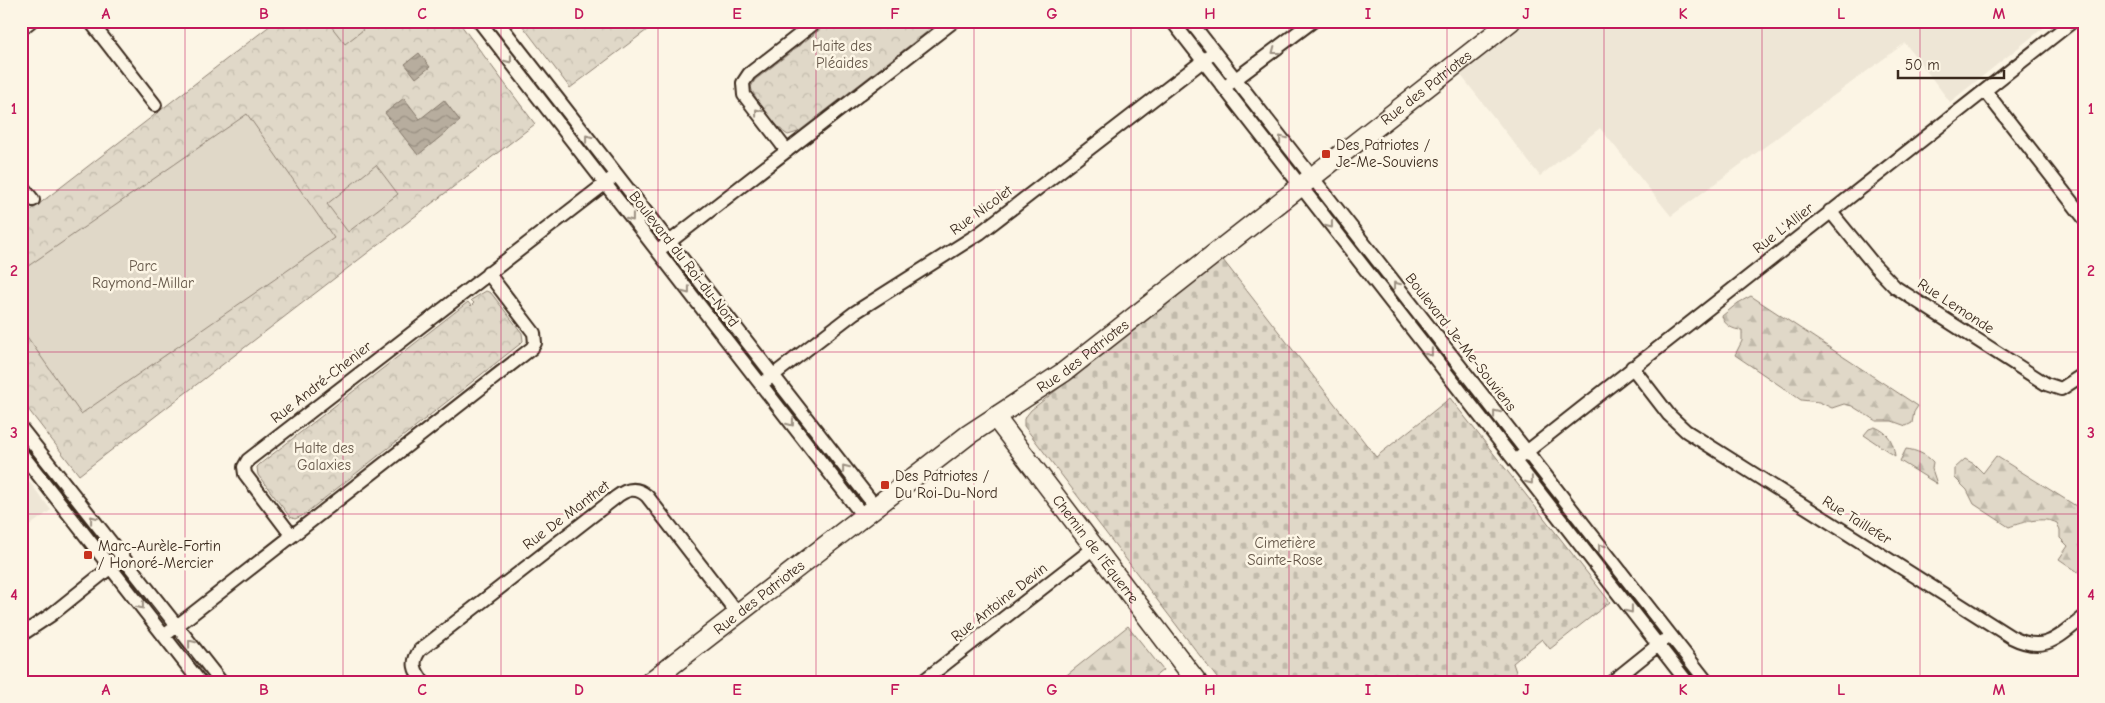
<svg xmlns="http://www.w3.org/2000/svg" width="2105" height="703" viewBox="0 0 2105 703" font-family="'Comic Neue',sans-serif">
<defs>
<pattern id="forest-firs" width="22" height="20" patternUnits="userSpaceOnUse" patternTransform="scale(1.25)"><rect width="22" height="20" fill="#e0d8c8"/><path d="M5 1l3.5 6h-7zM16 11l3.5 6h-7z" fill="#c1baab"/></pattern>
<pattern id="cemetery-stones" width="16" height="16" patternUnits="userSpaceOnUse" patternTransform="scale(1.25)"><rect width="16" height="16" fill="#e0d8c8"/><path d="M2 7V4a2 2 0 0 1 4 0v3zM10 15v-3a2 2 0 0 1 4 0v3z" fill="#c1baab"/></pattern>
<pattern id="park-crowns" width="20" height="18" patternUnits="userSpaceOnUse" patternTransform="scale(1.25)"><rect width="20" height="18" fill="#e0d8c8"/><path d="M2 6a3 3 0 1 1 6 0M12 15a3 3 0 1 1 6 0" fill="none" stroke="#c1baab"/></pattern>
<pattern id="water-waves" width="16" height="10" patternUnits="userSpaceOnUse" patternTransform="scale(1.25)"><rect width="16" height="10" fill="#b7ad9e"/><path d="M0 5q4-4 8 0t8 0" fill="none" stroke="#968d80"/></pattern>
</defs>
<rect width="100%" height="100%" fill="#fcf5e5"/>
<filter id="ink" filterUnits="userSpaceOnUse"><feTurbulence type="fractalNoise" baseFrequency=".02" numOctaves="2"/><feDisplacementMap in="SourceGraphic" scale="10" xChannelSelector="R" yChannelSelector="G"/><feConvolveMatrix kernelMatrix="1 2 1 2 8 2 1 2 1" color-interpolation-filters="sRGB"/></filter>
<g filter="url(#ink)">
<path fill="#eee6d6" d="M1526,21H2052L1950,102L1905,43L1671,216L1600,128L1540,176L1460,74Z
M21,471L51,510L21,532Z"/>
<path fill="url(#forest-firs)" stroke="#8e8173" d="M1751,296L1918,406L1914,412L1912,423L1906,426L1892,421H1876L1852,406L1844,404L1832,408L1819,402L1801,400L1735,355L1742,341V330C1733,330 1724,325 1722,316L1738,303Z
M1875,427C1889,433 1893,441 1895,456L1864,435L1869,429Z
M1906,449C1916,450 1927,455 1933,462L1932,469L1937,484L1900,461Z
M1996,456L2084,511V576L2059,559L2068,546L2060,538V530L2057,523C2043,516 2023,522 2009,527L1974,504L1967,490L1955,478V468L1965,459L1974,464L1983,473Z
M1128,626L1163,670L1148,682H1058Z"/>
<path fill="url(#cemetery-stones)" stroke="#8e8173" d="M1223,260L1376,457L1450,398L1610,602L1550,649L1542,639L1513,663L1516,672L1524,682H1220L1024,426V419L1031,410Z"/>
<path fill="url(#park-crowns)" stroke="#8e8173" d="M276,21H458L535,124L79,475L21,400V218Z
M519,21H659L570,88Z
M831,21H941L798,132L788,135C778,130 753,97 751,87L755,80Z
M486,291L491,293L522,333L523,341L520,344L302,516L295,519L290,517L258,475L257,467L260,464L468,302L471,306L474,303L471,300Z"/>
<path fill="#e0d8c8" stroke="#8e8173" d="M327,21H356L363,30L345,44Z
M247,114L334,238L81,414L21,328V271Z
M376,165L398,194L348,232L327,204Z"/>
<path fill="url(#water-waves)" stroke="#85796b" d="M419,53L430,67L416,78L405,64Z
M404,98L420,119L444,100L460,121L418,155L385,113Z"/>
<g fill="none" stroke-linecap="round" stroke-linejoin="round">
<defs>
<path id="street" d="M90,21L155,105
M479,21L863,516
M497,21L875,506
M1172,21L1687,682
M1190,21L1707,682
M21,29L31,21
M1229,84L1313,21
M1985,91L2084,218
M787,151L744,95L743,83L749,74L817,21
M21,185L33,200
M1830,211L1875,266L1895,287L2046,384L2061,389L2084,374
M663,247L954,21
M1632,367L1669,415L1686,431L2011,637C2045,654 2057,638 2084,617
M767,380L854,313L980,233L1208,57
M21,428L221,682
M21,453L200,682
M1520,457L2073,21
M292,536L245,474L244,467L248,460L611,179
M21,635L51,615L117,562
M164,636L532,348L535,343L534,333L488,273
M423,682C414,670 411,662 420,650L615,498C626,489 636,486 647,496L738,614
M922,682L1095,547
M1612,682L1663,641"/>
<g id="secondary">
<path id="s1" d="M995,417L1197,682"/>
<path id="s2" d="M650,682L968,435L1064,372L1511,21"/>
</g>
</defs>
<use href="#street" stroke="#3b2a1e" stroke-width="16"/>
<use href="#secondary" stroke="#3b2a1e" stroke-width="22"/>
<use href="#street" stroke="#fcf5e5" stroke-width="12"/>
<use href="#secondary" stroke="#fcf5e5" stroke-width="19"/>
</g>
<defs><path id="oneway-chevron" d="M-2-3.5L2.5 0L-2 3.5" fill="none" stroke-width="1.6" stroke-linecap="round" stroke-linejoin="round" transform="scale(1.25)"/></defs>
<g stroke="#9c9082">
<use href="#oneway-chevron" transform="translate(1275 51) rotate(143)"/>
<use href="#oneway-chevron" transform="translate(509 60) rotate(52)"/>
<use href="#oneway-chevron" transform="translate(758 112) rotate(-128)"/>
<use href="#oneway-chevron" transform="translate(588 138) rotate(-128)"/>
<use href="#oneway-chevron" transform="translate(1282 139) rotate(-128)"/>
<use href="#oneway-chevron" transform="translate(631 218) rotate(52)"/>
<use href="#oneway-chevron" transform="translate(1330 225) rotate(52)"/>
<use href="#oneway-chevron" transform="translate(1396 285) rotate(-128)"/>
<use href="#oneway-chevron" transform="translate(687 291) rotate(52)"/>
<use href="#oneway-chevron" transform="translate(1430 353) rotate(52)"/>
<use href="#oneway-chevron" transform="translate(1496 413) rotate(-128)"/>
<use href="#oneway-chevron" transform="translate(791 423) rotate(52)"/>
<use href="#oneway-chevron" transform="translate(845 468) rotate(-128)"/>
<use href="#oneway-chevron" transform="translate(1530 481) rotate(52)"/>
<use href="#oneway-chevron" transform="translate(93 519) rotate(-128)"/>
<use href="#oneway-chevron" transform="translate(1601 547) rotate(-128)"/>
<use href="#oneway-chevron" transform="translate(141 606) rotate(52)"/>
<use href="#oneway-chevron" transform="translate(1630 610) rotate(52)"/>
<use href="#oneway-chevron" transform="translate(191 643) rotate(-128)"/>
</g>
</g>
<path fill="none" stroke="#c2185b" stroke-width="1" stroke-opacity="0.55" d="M185,21V682M343,21V682M501,21V682M658,21V682M816,21V682M974,21V682M1131,21V682M1289,21V682M1447,21V682M1604,21V682M1762,21V682M1920,21V682M21,190H2084M21,352H2084M21,514H2084"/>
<g fill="#c8321e" stroke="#fcf5e5" stroke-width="2">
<rect x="1321" y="149" width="10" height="10" rx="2.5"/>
<rect x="880" y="480" width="10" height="10" rx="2.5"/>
<rect x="83" y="550" width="10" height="10" rx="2.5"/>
</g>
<g text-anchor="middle" stroke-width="5" stroke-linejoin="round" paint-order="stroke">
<g font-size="15" fill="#645648" stroke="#fcf5e5">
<text x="842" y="51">Haite des<tspan x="842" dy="17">Pléaides</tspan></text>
<text x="143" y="271">Parc<tspan x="143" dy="17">Raymond-Millar</tspan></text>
<text x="324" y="453">Halte des<tspan x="324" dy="17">Galaxies</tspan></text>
<text x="1285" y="548">Cimetière<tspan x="1285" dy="17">Sainte-Rose</tspan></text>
</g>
<g font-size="15" fill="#3b2a1e" stroke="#fcf5e5">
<text dy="5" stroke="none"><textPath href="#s2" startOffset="978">Rue des Patriotes</textPath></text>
<text transform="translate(981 210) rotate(-36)" y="5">Rue Nicolet</text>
<text transform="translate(1783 228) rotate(-38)" y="5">Rue L'Allier</text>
<text transform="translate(684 259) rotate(52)" y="5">Boulevard du Roi-du-Nord</text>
<text transform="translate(1956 306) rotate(33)" y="5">Rue Lemonde</text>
<text transform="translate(1461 342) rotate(52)" y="5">Boulevard Je-Me-Souviens</text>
<text dy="5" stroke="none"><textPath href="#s2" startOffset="542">Rue des Patriotes</textPath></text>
<text transform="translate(321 382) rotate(-38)" y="5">Rue André-Chenier</text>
<text transform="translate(566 515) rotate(-37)" y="5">Rue De Manthet</text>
<text transform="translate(1857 520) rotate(32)" y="5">Rue Taillefer</text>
<text dy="5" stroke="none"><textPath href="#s1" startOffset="166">Chemin de l'Équerre</textPath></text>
<text dy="5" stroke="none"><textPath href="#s2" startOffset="138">Rue des Patriotes</textPath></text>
<text transform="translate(999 602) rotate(-38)" y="5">Rue Antoine Devin</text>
</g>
<g font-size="15" fill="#3b2a1e" stroke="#fcf5e5" text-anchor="start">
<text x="1336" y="150">Des Patriotes /<tspan x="1336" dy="17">Je-Me-Souviens</tspan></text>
<text x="895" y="481">Des Patriotes /<tspan x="895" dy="17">Du Roi-Du-Nord</tspan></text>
<text x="98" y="551">Marc-Aurèle-Fortin<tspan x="98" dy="17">/ Honoré-Mercier</tspan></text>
</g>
</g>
<rect width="2105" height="703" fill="none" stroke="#fcf5e5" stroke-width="55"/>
<path d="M1898 70v8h106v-8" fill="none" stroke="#3b2a1e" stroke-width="2.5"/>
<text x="1905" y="70" font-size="15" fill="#3b2a1e" stroke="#fcf5e5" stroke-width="4" paint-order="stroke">50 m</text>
<rect x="28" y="28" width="2050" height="648" fill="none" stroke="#c2185b" stroke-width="2"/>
<g font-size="16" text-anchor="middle" font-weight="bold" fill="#c2185b">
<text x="106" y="19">A</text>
<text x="264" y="19">B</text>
<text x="422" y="19">C</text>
<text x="579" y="19">D</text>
<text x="737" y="19">E</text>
<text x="895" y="19">F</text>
<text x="1052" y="19">G</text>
<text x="1210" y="19">H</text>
<text x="1368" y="19">I</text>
<text x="1526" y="19">J</text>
<text x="1683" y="19">K</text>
<text x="1841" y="19">L</text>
<text x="1999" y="19">M</text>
<text x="14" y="114">1</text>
<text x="2091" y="114">1</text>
<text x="14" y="276">2</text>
<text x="2091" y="276">2</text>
<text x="14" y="438">3</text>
<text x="2091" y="438">3</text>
<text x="14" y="600">4</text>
<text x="2091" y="600">4</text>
<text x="106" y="695">A</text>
<text x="264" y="695">B</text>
<text x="422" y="695">C</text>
<text x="579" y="695">D</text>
<text x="737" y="695">E</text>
<text x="895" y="695">F</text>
<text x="1052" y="695">G</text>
<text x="1210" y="695">H</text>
<text x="1368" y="695">I</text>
<text x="1526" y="695">J</text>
<text x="1683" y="695">K</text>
<text x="1841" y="695">L</text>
<text x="1999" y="695">M</text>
</g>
</svg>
